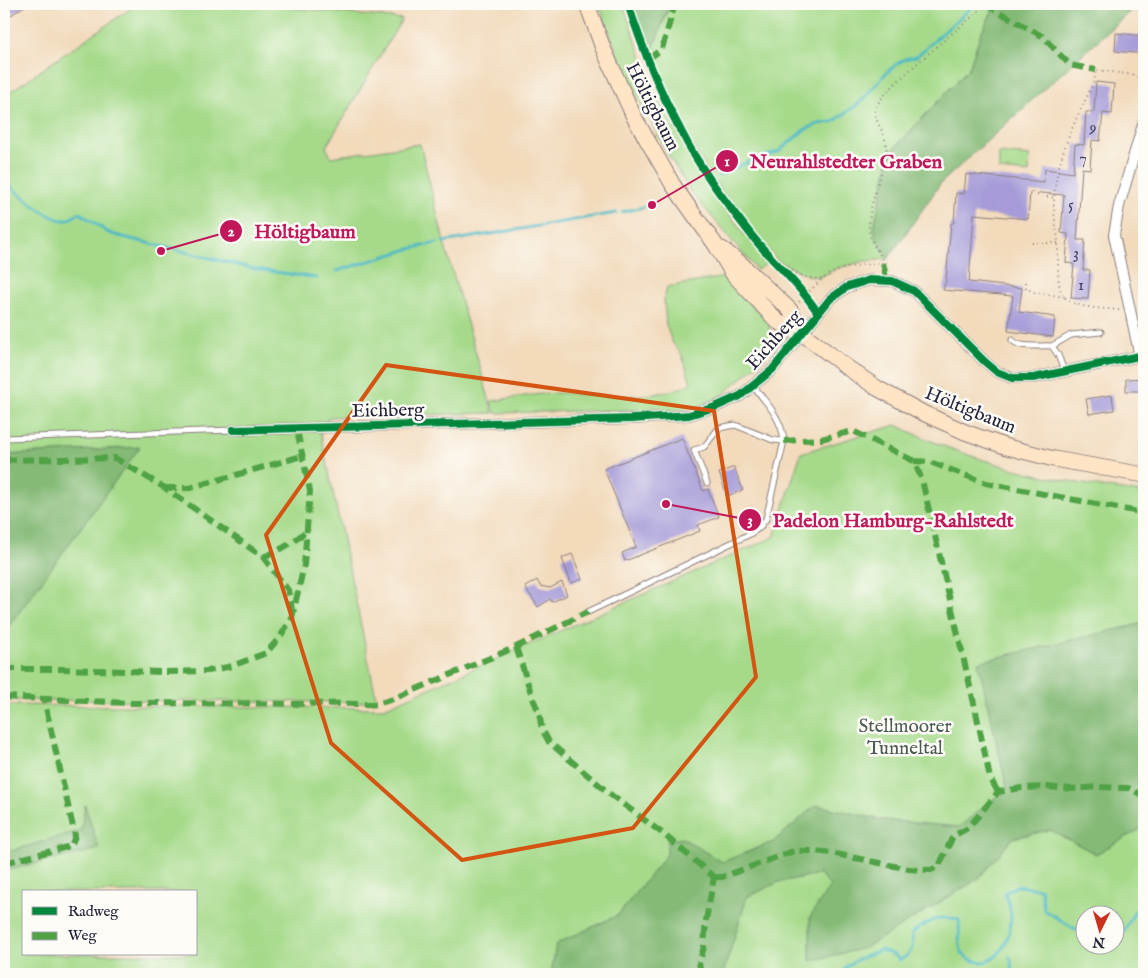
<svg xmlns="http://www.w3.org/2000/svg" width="1148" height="978" viewBox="0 0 1148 978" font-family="'IM FELL English',serif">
<rect width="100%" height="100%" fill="#fdfcf7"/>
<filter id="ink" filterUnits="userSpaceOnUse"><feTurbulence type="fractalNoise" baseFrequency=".02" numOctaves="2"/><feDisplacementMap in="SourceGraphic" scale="10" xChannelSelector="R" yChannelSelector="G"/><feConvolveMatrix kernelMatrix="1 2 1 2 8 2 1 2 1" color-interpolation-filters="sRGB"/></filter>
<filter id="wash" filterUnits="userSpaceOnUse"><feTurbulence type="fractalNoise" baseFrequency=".0096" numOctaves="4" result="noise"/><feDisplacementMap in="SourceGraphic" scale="20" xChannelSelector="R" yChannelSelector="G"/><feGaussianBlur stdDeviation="1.12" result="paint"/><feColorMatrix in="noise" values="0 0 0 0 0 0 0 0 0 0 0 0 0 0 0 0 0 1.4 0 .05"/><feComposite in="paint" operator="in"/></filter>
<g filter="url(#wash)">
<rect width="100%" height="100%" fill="#f2dabb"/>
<path fill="#a6da8a" stroke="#647e62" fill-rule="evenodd" d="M137,4H285V7L402,19L326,147L331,157L420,144L445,246L493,413L329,417L320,430L377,702L4,700V96Z
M599,4H623L654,92L705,181L745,235L769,262L757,270L691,192L666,151L622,67Z
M670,4H993L992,12L981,33L969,68L891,152L874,227L888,259L865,261L838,268L820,277L809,276L778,261L753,233L726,198L705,166L683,129L650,56Z
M999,153L1030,156L1029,173L999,170Z
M725,277L769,323L771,342L765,358L722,395L700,406L671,412L627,410L495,413L491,401C514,398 538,393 561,393C598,394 658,402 691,383L682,355L672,342L666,325L664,300L667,287Z
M896,425C975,464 1057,482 1144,493V974H4V705L384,708L774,537L801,453ZM24,892H196V954H24ZM1086,916H1116V946H1086Z"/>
<path fill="#84ba76" stroke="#536e58" d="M632,4H670L650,56Z
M993,4H1138L941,183L888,259L876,238L874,227L891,152L969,68L981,33L992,12Z
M140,447L4,633V455Z
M1144,623V827L1096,854L1050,830L1013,838L978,879L865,948L810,961V917L830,886L820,874L779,882L747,897L723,974H551L556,944L618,915L667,854V841L682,838L722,862L773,842L816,805L882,820L959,827L1007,788L978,662Z
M85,805L99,849L4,871V853L81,830Z"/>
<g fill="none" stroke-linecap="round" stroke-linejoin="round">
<path stroke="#4cbac3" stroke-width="3" d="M718,176L748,162L778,152L804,130L818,124L833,122L861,102L886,73L897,64L905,59L917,56L975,4
M4,180C15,191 50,222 66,220C71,219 76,215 80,213L107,232L115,235L255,269L317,278
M622,212L652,205
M443,242L616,213
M337,271L409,249L437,243
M1116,932L1123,933L1135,911L1144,903
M1010,957L1014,974
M946,973L947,974
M841,974L848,965L865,956L881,950L894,955L900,960C913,953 914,948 912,933C926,923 941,913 959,920C960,929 958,942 961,951C963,956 967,958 972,960C999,970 1011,937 1011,916C1011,909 1007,900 1005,893L1016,886L1041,889L1044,910L1075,929L1086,928"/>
</g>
<g id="blocks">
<path fill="#a69bd8" d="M4,4H27L4,20Z
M1116,33L1144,36V54L1115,51Z
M1096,82L1114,84L1112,114L1103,113L1100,141L1092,140L1090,169L1082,168L1077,240H1085L1083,270H1090L1088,299L1071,298L1074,264L1066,263L1068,234L1061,233L1064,195L1030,192L1028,219L974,214L969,282L1022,288L1019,312L1055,317L1053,337L1008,331L1013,296L943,290L946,280L951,223H954L956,193L964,194L966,174L1044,182L1045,169L1073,173L1075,144L1084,145L1086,112H1094Z
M1144,378V391H1126V379Z
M1112,395L1114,410L1089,414L1086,399Z
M682,438L703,491L708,489L719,517L698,525L700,531L625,561L622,553L636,547L604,469Z
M734,467L743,490L727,496L719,473Z
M572,554L582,579L571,583L562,558Z
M537,580L540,586L550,588L562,582L567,595L552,602L550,599L538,607L525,587Z"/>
</g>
</g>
<g filter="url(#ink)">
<use href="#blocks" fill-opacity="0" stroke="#8a7e7b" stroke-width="1"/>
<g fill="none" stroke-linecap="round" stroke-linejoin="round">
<defs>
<path id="lane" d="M1012,340C1020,349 1040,345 1052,346L1058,355L1064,371
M1052,346L1071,335L1101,332
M4,438L233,430
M707,483L694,450L704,447L719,428L735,425L773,440L784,441
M588,612L750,534L759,528L766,519L784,441C782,419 767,403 753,386"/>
<path id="street" d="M1140,357L1114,235L1119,206L1144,121
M233,430L632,419L689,415L715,407L740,396L772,370L830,299L847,287L869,280L892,281L914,291L984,361L997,372L1012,378H1033L1144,355"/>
<path id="secondary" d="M587,4L603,48L634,117L673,185L715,244L733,274L778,322L802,333L845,366L877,388L923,413L965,432L1007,447L1054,459L1144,475
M722,249L741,264L790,310L802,333"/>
</defs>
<use href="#lane" stroke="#8a7e7b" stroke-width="7"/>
<use href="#street" stroke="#8a7e7b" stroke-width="12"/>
<use href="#secondary" stroke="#8a7e7b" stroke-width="17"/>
<path stroke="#8a7e7b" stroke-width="2" stroke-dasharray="1 4" stroke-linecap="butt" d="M1037,195L1055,198
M1032,243H1058
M778,265L808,278L822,279
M1025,282L1026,288L1033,292L1065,297
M1139,300L1144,301
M799,302C807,294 816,284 825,277C842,266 864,264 883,263C881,254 874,247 871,239C863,215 882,178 886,153C889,135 874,123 875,110C876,93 970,20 987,4
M1119,310C1103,308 1071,309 1062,294C1057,286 1058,256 1058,245C1058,233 1054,220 1054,208C1053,163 1075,121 1094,82L1096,70L1135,75L1144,82"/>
<use href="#lane" stroke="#fff" stroke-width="5"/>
<use href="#street" stroke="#fff" stroke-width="10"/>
<use href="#secondary" stroke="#ffe4c6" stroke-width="15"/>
<path stroke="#50a245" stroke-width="6" stroke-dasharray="12 6" stroke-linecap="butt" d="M985,4L1042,36L1070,65L1096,70
M648,59L662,49L675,4
M883,263L885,272L884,280
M784,441L821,439L853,431L914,461L922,480L976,712L990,778L998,792
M4,460L115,458L165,488L263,557L288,590L292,609
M914,461L930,462L986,483L1144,513
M165,488H190L302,456
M263,557C281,550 295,542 309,528
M516,647L532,696L539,713L542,729L549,742L611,795L662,833L714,877
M4,669H61L161,672L208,671L232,666L266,653L280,637L292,618L304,565L310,491L298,435
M4,697L130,703L377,704L393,699L516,647L588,612
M4,863L71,846L75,836L44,699
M714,877H722L794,851H815L831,853L909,869L931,870L939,866L953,836L968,828L998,792L1022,788L1048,787L1071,789L1099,787L1128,788L1144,796
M701,974L699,963L704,947L706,920L714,877"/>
<defs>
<path id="cycleway" d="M628,4C642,47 659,90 681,131C699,167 724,200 749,232C770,260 799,283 818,313
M233,430L632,419L689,415L715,407L740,396L772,370L830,299L847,287L869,280L892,281L914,291L984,361L997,372L1012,378H1033L1144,355"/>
</defs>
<use href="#cycleway" stroke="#fdfcf7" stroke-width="11"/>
<use href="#cycleway" stroke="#00873e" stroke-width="8"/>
</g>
</g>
<path fill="none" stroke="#d45411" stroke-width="4" stroke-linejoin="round" d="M386,365L714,411L756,677L633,828L462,860L331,743L266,535Z"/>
<g text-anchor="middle" stroke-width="5" stroke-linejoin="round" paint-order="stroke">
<g font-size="16" fill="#434062">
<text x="1093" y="133">9</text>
<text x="1083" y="163">7</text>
<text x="1071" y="210">5</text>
<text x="1076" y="258">3</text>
<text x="1081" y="290">1</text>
</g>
<g font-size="19" fill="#22223b" stroke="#fdfcf7">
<text transform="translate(654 106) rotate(63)" y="7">Höltigbaum</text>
<text transform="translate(773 339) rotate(-48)" y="7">Eichberg</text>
<text transform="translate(388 409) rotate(-1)" y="7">Eichberg</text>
<text transform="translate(971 409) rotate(22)" y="7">Höltigbaum</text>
</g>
<g font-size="19" fill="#4a5953" stroke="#fdfcf7">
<text x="905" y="732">Stellmoorer<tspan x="905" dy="22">Tunneltal</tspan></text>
</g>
</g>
<path fill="none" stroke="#c2185b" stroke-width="2" d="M652 205L727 161M161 251L231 231M666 504L750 520"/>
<g fill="#c2185b" stroke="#fdfcf7" stroke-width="2">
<circle cx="652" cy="205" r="5"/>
<circle cx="161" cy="251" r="5"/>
<circle cx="666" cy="504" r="5"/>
<circle cx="727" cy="161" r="12"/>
<circle cx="231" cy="231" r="12"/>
<circle cx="750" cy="520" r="12"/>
</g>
<g font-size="15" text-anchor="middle" font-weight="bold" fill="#fff">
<text x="727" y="166">1</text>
<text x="231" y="236">2</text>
<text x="750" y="525">3</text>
</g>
<g font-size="20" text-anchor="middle" font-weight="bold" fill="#c2185b" stroke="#fdfcf7" stroke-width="5" stroke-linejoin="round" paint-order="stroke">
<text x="846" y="168">Neurahlstedter Graben</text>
<text x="305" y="238">Höltigbaum</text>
<text x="893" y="527">Padelon Hamburg-Rahlstedt</text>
</g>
<rect width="1148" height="978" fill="none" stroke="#fdfcf7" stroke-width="20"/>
<rect x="22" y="890" width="175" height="65" fill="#fdfcf7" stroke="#a5a5ac"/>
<rect x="32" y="907" width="25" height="8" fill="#00873e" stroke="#a5a5ac"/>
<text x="68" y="916" font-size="15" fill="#22223b">Radweg</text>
<rect x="32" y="932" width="25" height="8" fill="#50a245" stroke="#a5a5ac"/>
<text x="68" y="940" font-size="15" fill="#22223b">Weg</text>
<g transform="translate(1100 930) rotate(185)"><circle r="24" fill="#fdfcf7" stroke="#a5a5ac"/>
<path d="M0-4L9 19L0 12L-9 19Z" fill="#c8321e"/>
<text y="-8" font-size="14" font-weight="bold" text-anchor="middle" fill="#22223b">N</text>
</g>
</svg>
